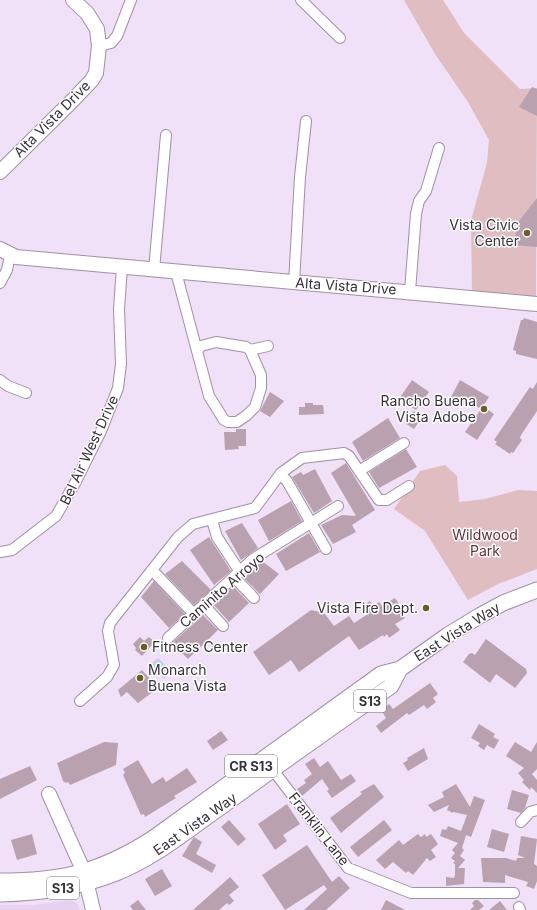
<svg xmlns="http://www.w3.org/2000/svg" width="537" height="910" viewBox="0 0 537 910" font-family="Inter,sans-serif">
<rect width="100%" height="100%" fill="#f0e0f8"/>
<path fill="#e6d2f0" d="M70,900L77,903L80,910H0V905H33Z"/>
<path fill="#e0bdc1" d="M404,0H443L464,33L520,89L537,88L536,297L472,291L471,220L487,163L489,140L468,102L435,54Z
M445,465L457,476L459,502L485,499L518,490L537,491V569L498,584L468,600L425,531L394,509L420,471Z"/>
<path fill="#bdd0ec" d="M158,658L172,672L164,679L151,664Z"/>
<path fill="#baa1af" d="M532,87L537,89V116L519,107Z
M537,198V247L513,245L519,221Z
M524,318L537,322V359L516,354V351L513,350L521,320H523Z
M412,380L429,392L416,410L399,399Z
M460,380L489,397L482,408L483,406L494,414L477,440L465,432L481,409L466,400L463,405L451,397Z
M537,382V411L521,435L520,438L522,440L513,453L511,452L510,454L495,444L497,442L494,440L530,387L533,389Z
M270,392L284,401L270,417L260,411Z
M305,403H313V405H323L324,414L299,415V407H305Z
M413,411L422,417L414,429L405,423Z
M388,418L400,438L363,461L352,442Z
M236,429H246V446H238L239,449L225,450L224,432H236Z
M406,449L417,467L379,488L369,472Z
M346,463L375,510L352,525L356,532L333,544L321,525L342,515L356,516L331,473Z
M315,469L332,501L314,513L292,477L301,472L303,475Z
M291,501L302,521L269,541L258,520Z
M242,523L258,548L241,560L225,531Z
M309,533L320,552L286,571L276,554Z
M209,537L231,571L214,585L190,550Z
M182,561L211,590L194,605L165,574Z
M262,561L279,574L260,594L244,578Z
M154,581L185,614L169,628L141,597Z
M233,586L249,603L229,622L214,605Z
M395,598L405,613L403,614L405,618L395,624L400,630L389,638L387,634L384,637L383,635L359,650L349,636L299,672L291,660L269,675L253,652L311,610L324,613L334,626L349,616L354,623L368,614L363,606L370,601L373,606L379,602L382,606Z
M203,615L218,630L188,659L172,643Z
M140,637L144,641L149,637L155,642L142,656L135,650L136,648L133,644Z
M486,639L526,669L527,673L515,688L496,674L490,683L463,662L469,654L472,653L475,655Z
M142,670L158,688L138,703L127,692L121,697L118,690Z
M430,683L438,694L433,698L436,702L427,709L424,705L409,715L407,713L381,733L376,726L386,718L381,710L389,704L393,709Z
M479,724L495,734L493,737L499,740L494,749L487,745L484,750L478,746L480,743L471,738Z
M221,731L228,740L213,750L207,741Z
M104,742L118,743L116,765L70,785L68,782L66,783L63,781L57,763Z
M515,742L531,752L537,742V769L532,774L537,780V793L531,787L530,790L522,782L524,780L518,773L524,768L506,756Z
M424,748L428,759L408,771L403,763L408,760L407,758Z
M314,758L320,767L328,761L341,780L351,774L356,781L332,798L327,791L329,789L322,779L302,796L297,789L306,783L304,780L312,774L305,764Z
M138,760L152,784L163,777L166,782L187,768L197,782L174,796L176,798L145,817L144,814L141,815L123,775L125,773L123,769Z
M30,766L37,780L0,799V779Z
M374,784L384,797L341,833L330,818L362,794L360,792Z
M456,784L470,807L474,796L485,800L471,837L466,835L462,848L464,850L460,856L465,860L458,868H465L464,884L446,886V877L454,878L455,875V864L453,863L455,861L451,858L455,853L452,850L458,843L440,836L442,829L446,830L448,826L461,831L467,815L453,812V813L447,810L449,805L434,812L428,805L444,797L442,792Z
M512,790L529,795L525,808L521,813L507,809Z
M287,804L300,824L283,835L287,841L275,850L258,824Z
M229,820L246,839L238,846L221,827Z
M384,820L392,830L358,857L350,847Z
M492,829L509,834L504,852L487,847Z
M32,834L37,854L17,860L11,840Z
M418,834L421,837L425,834L426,837L431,834L438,844L431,850L436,857L430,861L427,858L413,875L408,871L406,873L393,862L385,869L376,860L399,840L403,845Z
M521,836L537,839L534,864L537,866V881L534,889L526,886L528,882L505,875V883L483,882L481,858H506L516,861L517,858H525L518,855Z
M194,837L202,842L196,854L216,865L212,873L182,856Z
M307,845L332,882L339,876L350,888L326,910H304L327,889L324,885L285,910L262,875Z
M162,869L172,886L155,896L145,879Z
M230,877L239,887L229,895L234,901L229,905L227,903L219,910H193Z
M138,900L146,910H133L130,906Z
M386,900L405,910H381Z
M475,900H478L484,906L479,910H470L474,906L472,903Z
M500,901L507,910H489Z"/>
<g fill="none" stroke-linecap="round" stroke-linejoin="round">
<defs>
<path id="street" d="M301,0L340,38
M99,46L111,43L117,36L131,0
M154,270L166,135
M176,272L209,396L224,420L228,422H237L247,415L255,407L261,388V375L250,350L246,347L216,342L201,346L198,350
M0,283L7,270L10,255
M294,283L300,177L306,121
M410,291L416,214L419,201L426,191L439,148
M250,350L268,346
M0,380L8,386L26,393
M359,471L404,443
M280,474L287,481L326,549
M212,520L217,537L240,572
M0,552L12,550L56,516L75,483L101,431L118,388L121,364L119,309L122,267
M152,570L194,614
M234,577L254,598
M204,605L223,626
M168,638L253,559L338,506
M80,701L107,677L114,665L108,631L110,623L178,537L193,524L255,508L281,473L302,458L344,453L349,456L379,500H387L409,486
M273,770L348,868L411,893H514
M521,822L530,812L537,810
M519,907L520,910"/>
<path id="secondary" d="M0,172L72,101L92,80L96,73L99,46L97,29L87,13L73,0
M0,249L16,257L537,304
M49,794L84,872L93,910"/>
<path id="primary" d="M0,881C62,881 100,872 152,839L381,674L400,669L448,635L481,615L503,603L537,590
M0,894C40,893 78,888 116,873C155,858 190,828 225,804C280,764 335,725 391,686L400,669"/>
</defs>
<use href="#street" stroke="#9f90a6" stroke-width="12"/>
<use href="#secondary" stroke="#9f90a6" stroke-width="16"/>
<use href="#primary" stroke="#9f90a6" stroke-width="17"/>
<use href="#street" stroke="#fff" stroke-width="10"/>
<use href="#secondary" stroke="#fff" stroke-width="14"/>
<use href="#primary" stroke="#fff" stroke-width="15"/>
</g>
<g fill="#6b5d2a" stroke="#fff" stroke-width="1.5">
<circle cx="527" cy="233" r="4"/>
<circle cx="484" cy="409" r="4"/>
<circle cx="426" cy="608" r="4"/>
<circle cx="144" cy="647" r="4"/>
<circle cx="140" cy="678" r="4"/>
</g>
<g text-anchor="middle" stroke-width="3" stroke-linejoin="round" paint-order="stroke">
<g fill="#fff" stroke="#736f75" stroke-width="1">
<rect x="354" y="690" width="32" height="22" rx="3"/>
<rect x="225" y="755" width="52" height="22" rx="3"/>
<rect x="47" y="877" width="32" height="22" rx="3"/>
</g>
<g font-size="13" font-weight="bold" fill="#37313a">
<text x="370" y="706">S13</text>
<text x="251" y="771">CR S13</text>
<text x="63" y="893">S13</text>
</g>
<g font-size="14" fill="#37313a" stroke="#fff">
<text transform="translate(52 119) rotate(-45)" y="5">Alta Vista Drive</text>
<text transform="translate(346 286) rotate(4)" y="5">Alta Vista Drive</text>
<text transform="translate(89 450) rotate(-65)" y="5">Bel Air West Drive</text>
<text transform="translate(222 590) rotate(-41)" y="5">Caminito Arroyo</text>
<text transform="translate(457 632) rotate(-32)" y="5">East Vista Way</text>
<text transform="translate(195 824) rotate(-35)" y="5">East Vista Way</text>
<text transform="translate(319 829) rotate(52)" y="5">Franklin Lane</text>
</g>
<g font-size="14" fill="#37313a" stroke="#fff" text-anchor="end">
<text x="519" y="230">Vista Civic<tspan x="519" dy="16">Center</tspan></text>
<text x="476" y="406">Rancho Buena<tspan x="476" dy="16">Vista Adobe</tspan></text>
<text x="418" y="613">Vista Fire Dept.</text>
<text x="152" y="652" text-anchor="start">Fitness Center</text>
<text x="148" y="675" text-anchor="start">Monarch<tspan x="148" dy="16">Buena Vista</tspan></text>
</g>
<g font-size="14" fill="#653139" stroke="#fff">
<text x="485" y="540">Wildwood<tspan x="485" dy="16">Park</tspan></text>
</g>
</g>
</svg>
